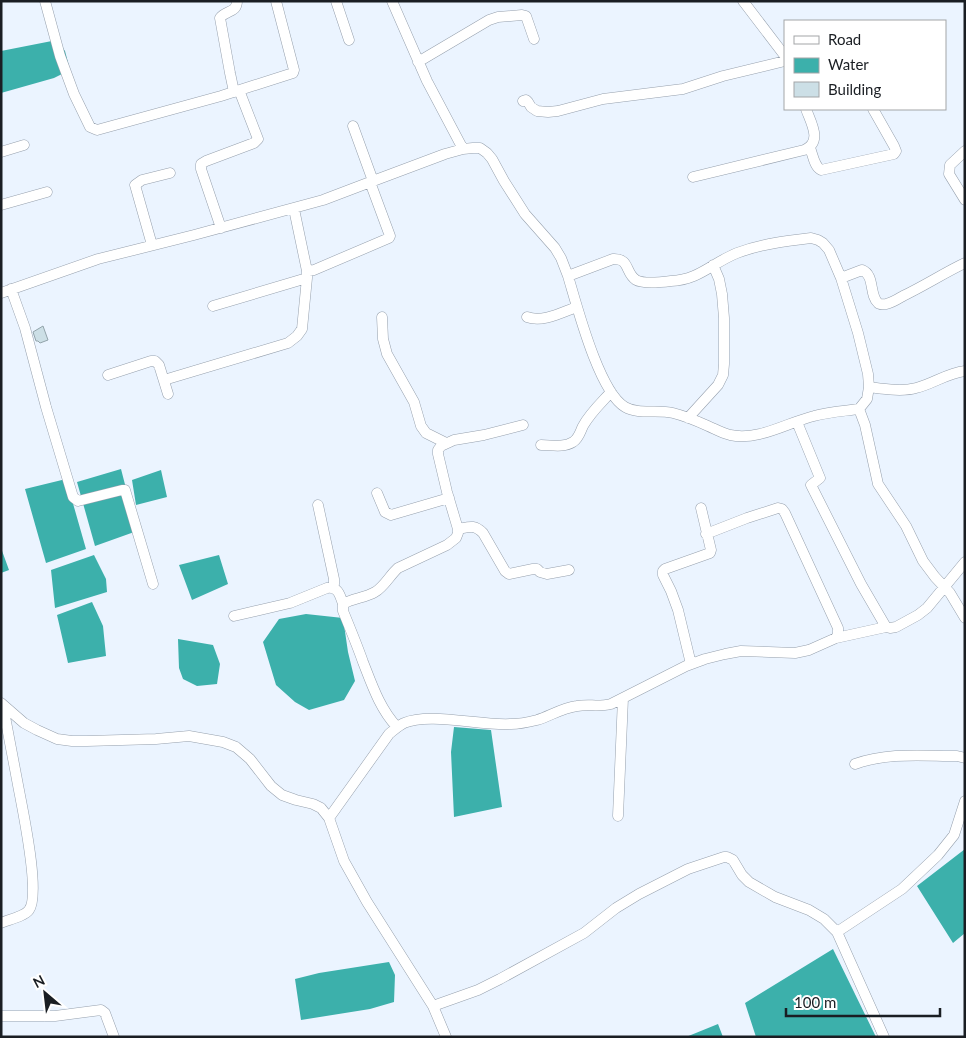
<svg xmlns="http://www.w3.org/2000/svg" width="966" height="1038" viewBox="0 0 966 1038" font-family="Lato,sans-serif">
<rect width="100%" height="100%" fill="#ebf4ff"/>
<path fill="#3cb0ab" d="M57,40L65,51L70,70L54,78L1,93V51Z
M121,469L137,531L95,546L77,482Z
M161,470L167,497L136,505L132,480Z
M66,479L86,549L46,563L25,489Z
M1,548L9,570L1,573Z
M94,555L106,579L107,592L55,608L51,570Z
M219,555L228,584L192,600L179,565Z
M92,602L103,626L106,656L68,663L57,615Z
M306,614L343,618L348,652L355,681L344,700L309,710L295,702L276,685L263,642L279,619Z
M178,639L213,645L220,664L217,684L197,686L183,679L179,668Z
M454,727L491,730L502,807L454,817L451,752Z
M965,849V933L953,943L917,886Z
M833,949L876,1037H756L745,1003Z
M389,962L395,975L394,1002L370,1009L301,1020L295,979L319,973Z
M718,1024L723,1037H686Z"/>
<path fill="#ccdfe6" stroke="#92a3aa" d="M43,326L48,340L40,343L38,341H36L33,332Z"/>
<g fill="none" stroke-linecap="round" stroke-linejoin="round">
<defs>
<path id="minor" d="M45,1L60,56L74,94L90,127L97,130L221,96L293,73L294,70L276,1
M336,1L349,40
M392,1L427,81L463,149
M743,1L785,56
M418,62L489,20L498,17L522,15L526,16L534,39
M234,92L230,73L220,18C226,10 237,13 237,1
M523,101L526,100L528,102L531,107L537,111L548,112L558,111L603,99L683,89L723,76L785,61
M353,126L373,181
M810,148C813,155 814,166 821,170L894,154L896,151L894,146L873,109
M965,151L950,165L949,174L965,200
M1,152L24,145
M693,177L804,150C823,142 811,123 806,109
M1,205L47,192
M294,209L307,271L314,270L389,238L390,236L370,182
M221,228L201,169V164L206,161L254,143L258,139L239,90
M152,245L135,185L142,180L170,173
M568,276C577,306 599,392 625,407C639,415 657,409 673,413C685,416 697,421 708,426C715,429 722,433 730,435C759,441 786,423 814,416C828,412 844,411 859,409L865,425L878,484L906,526L923,561L935,577L950,593L965,618
M841,278L862,270C875,275 869,295 878,303C880,305 883,304 886,304C892,303 898,299 903,296C924,286 944,273 965,263
M11,289L25,328L46,407L73,497L78,501L122,490H125L153,584
M1,293L98,259L194,235L323,200L373,181L445,154L463,149L473,148H480L487,153L492,159L504,181L525,214L555,248L561,258L568,276L613,259C630,258 625,273 636,280C643,284 663,282 671,281C699,280 712,263 737,253C761,244 786,241 811,238L818,240L823,243L829,250L841,278L858,333L868,374L869,387L867,399L859,409
M213,306L307,278
M382,317L383,339L387,354L414,402L421,426L426,433L446,443
M527,317C543,323 562,312 577,307
M108,375L151,361H155L159,365L168,394
M164,380L288,343L297,336L302,329L307,278V271
M869,387C884,389 902,392 916,388C933,384 947,373 965,371
M688,418L718,385L723,375L724,364V318L722,294L719,279L713,265
M797,422L820,478L811,485L812,487L861,584L886,627L890,628L896,627L918,615L927,608L965,562
M541,445C552,445 563,448 573,442C579,438 580,432 583,426C590,413 601,403 611,392
M377,493L385,512L391,515L449,498
M318,505L334,579V584L332,587
M458,529C469,527 474,524 483,533L505,571L509,574L533,569H537L540,572L547,574L569,570
M234,616L290,603L327,588C338,586 340,595 343,604
M836,638L886,627
M691,664L678,610L671,591L663,575V571L665,569L710,553L711,550L701,508
M1,703L24,723L37,730L57,739L72,741H87L156,739L189,736L223,742L236,747L250,759L271,786L282,795L296,800L313,804L321,808L329,818L344,861L367,902L433,1006L446,1037
M397,727C380,709 372,685 363,662C357,645 350,628 343,611V604C353,598 365,598 375,592C384,587 390,575 398,568L447,545L456,538L458,533V529L447,492L438,454V450L441,446L454,440L484,435L523,425
M855,764C888,752 923,756 957,756L965,758
M618,816L623,698
M329,818L389,734C394,730 398,726 404,723C430,712 480,726 511,724C519,724 529,722 537,720C550,716 562,708 577,706C588,704 599,707 611,704L686,666L705,659L725,654L741,651L795,653L809,650L836,638L838,634V628L785,513L782,509L778,508L747,518L706,534
M1,923C8,920 25,916 29,910C41,894 22,807 18,785C13,759 8,732 3,706
M837,932L902,889L938,855L954,835L965,801
M433,1006L478,990L500,979L584,933L616,908L639,894L688,869L724,857H727L733,860L742,875L749,882L775,897L809,910L824,919L837,932L884,1037
M1,1016H55L101,1010L105,1013L114,1037"/>
</defs>
<use href="#minor" stroke="#96a0ad" stroke-width="11"/>
<use href="#minor" stroke="#fff" stroke-width="10"/>
</g>
<rect width="966" height="1038" fill="none" stroke="#1a1e23" stroke-width="5"/>
<rect x="784" y="20" width="162" height="90" fill="#ffffff" stroke="#a3a5a7"/>
<rect x="794" y="36" width="25" height="8" fill="#ffffff" stroke="#a3a5a7"/>
<text x="828" y="45" font-size="15" fill="#1a1e23">Road</text>
<rect x="794" y="58" width="25" height="15" fill="#3cb0ab" stroke="#a3a5a7"/>
<text x="828" y="70" font-size="15" fill="#1a1e23">Water</text>
<rect x="794" y="82" width="25" height="15" fill="#ccdfe6" stroke="#a3a5a7"/>
<text x="828" y="95" font-size="15" fill="#1a1e23">Building</text>
<g transform="translate(45 993) rotate(332)" stroke="#ffffff" stroke-width="4" paint-order="stroke">
<path d="M0-4L9 19L0 12L-9 19Z" fill="#1a1e23"/>
<text y="-8" font-size="14" font-weight="bold" text-anchor="middle" fill="#1a1e23">N</text>
</g>
<path d="M786 1008v8h154v-8" fill="none" stroke="#1a1e23" stroke-width="2.5"/>
<text x="794" y="1008" font-size="15" fill="#1a1e23" stroke="#ffffff" stroke-width="4" paint-order="stroke">100 m</text>
</svg>
